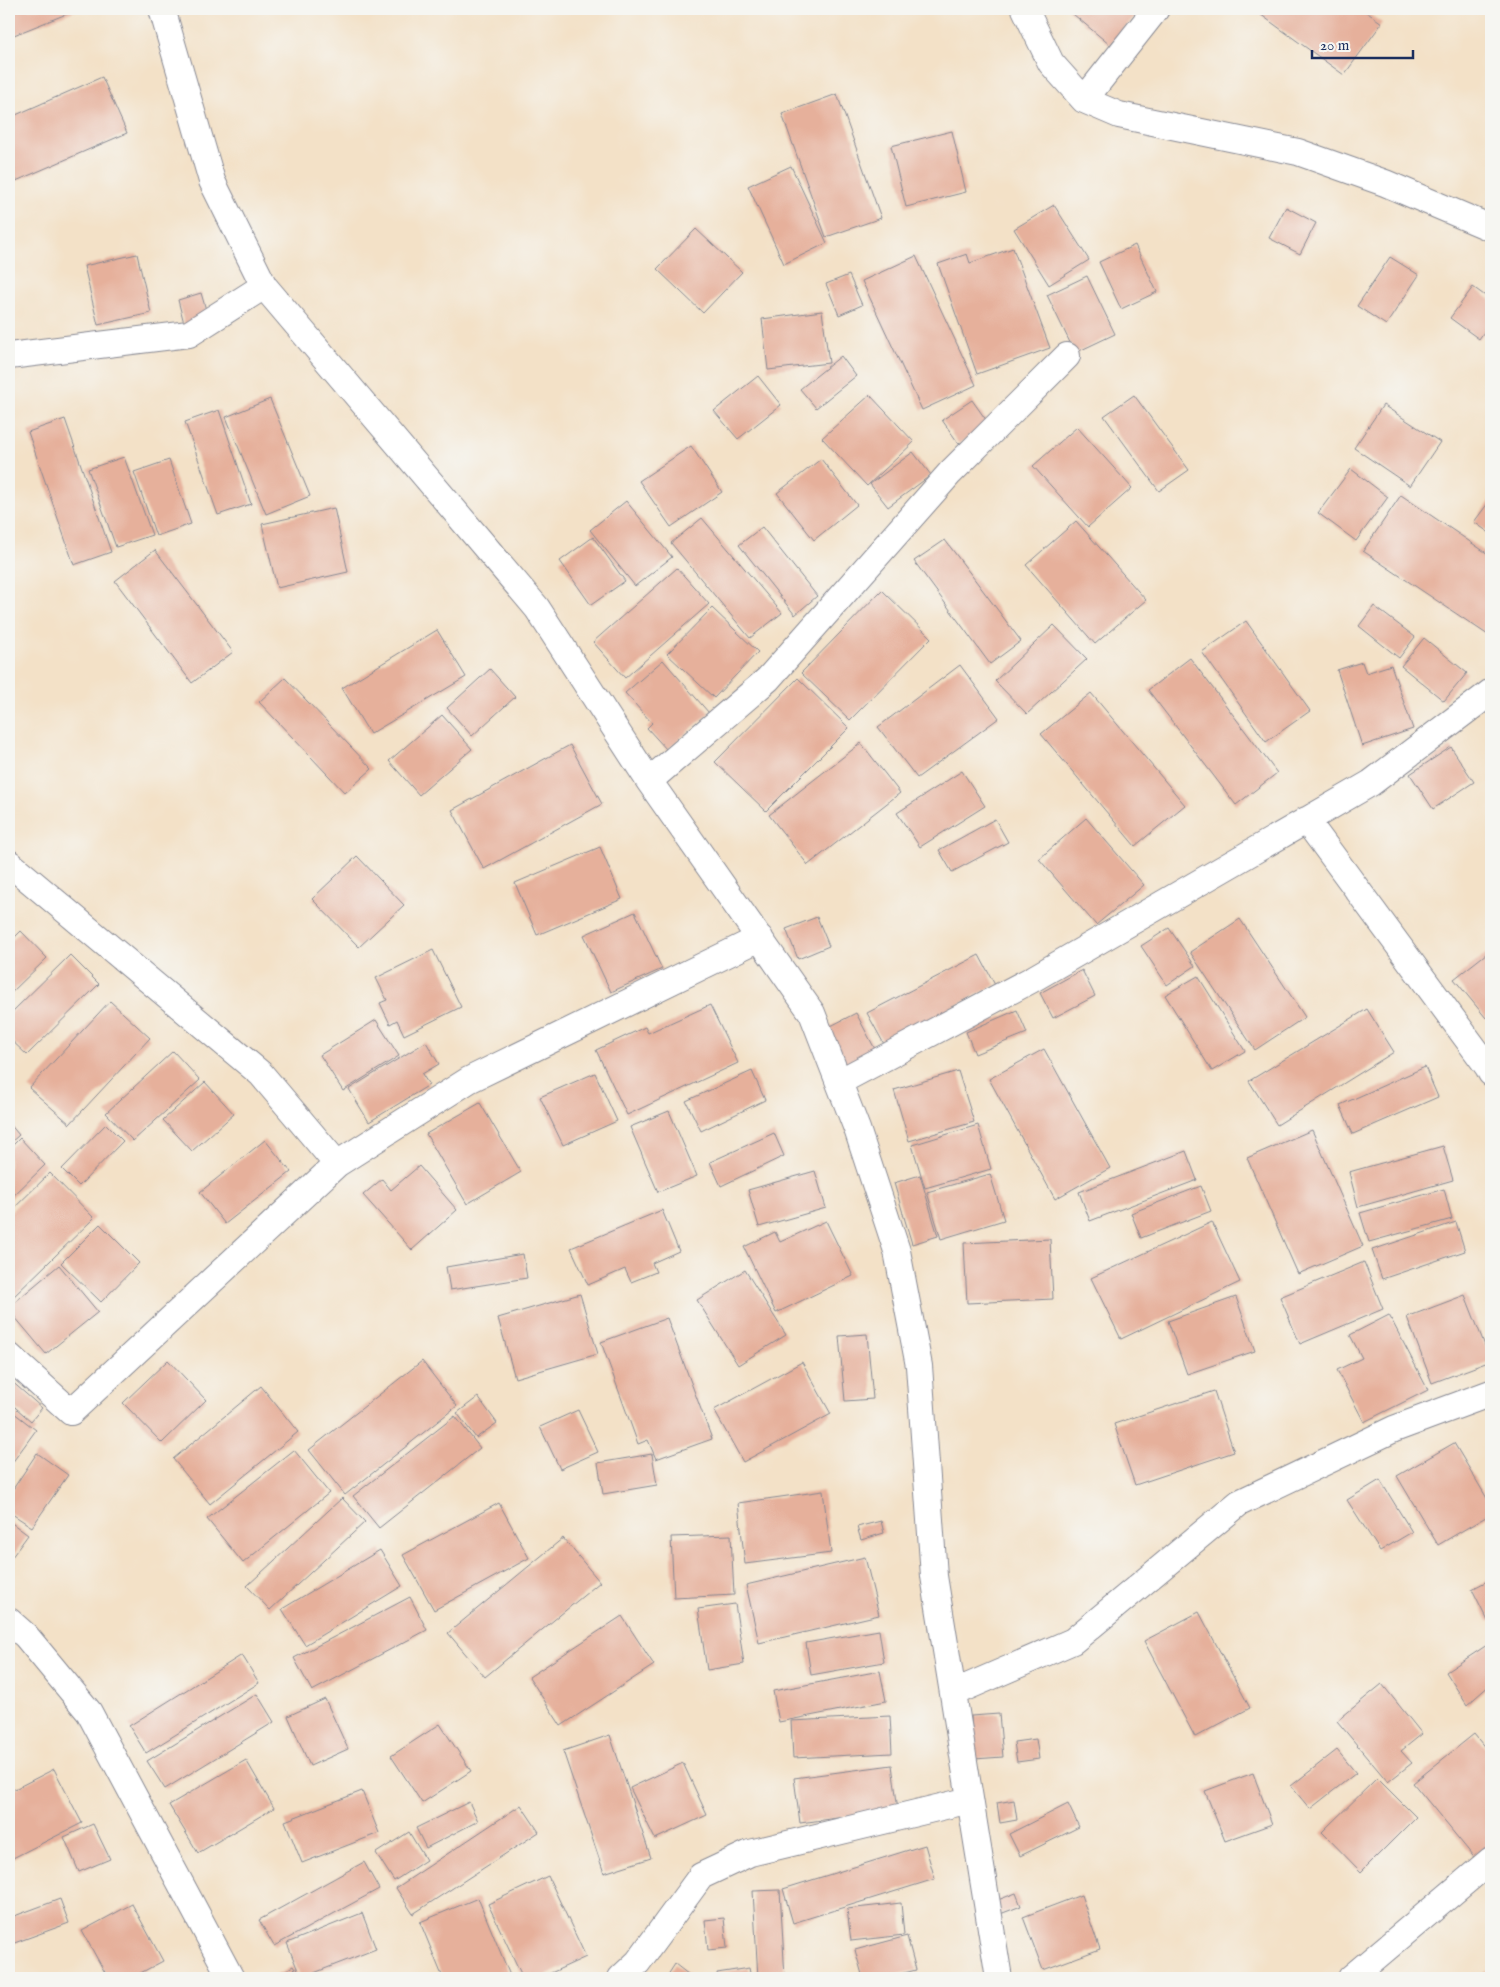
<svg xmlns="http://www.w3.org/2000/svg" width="1500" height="1987" viewBox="0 0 1500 1987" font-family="'IM FELL English',serif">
<rect width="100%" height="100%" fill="#f6f6f2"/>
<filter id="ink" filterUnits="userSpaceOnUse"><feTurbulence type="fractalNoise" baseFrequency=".02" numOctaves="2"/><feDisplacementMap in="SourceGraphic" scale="10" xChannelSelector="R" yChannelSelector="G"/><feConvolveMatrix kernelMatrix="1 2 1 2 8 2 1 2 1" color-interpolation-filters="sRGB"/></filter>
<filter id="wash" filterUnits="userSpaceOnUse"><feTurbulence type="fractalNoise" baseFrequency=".0096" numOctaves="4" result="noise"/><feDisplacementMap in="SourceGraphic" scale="20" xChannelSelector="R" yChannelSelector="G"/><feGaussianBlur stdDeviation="1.12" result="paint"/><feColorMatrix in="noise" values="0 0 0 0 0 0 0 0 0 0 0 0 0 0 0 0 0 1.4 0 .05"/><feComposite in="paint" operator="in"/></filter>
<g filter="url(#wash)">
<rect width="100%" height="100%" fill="#f3e1c7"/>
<g id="blocks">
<path fill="#e6b09b" d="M9,9H79L9,37Z
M1067,9H1141L1110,45Z
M1253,9H1362L1382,23L1344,75Z
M102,77L127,133L9,184V118Z
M837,94L881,218L826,237L782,114Z
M952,131L966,192L906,207L891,146Z
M791,166L827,243L784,264L748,186Z
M1054,205L1089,260L1049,285L1014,229Z
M1286,207L1316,223L1300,254L1269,238Z
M696,229L742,272L703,313L657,269Z
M1135,245L1157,292L1121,309L1099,262Z
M1013,248L1050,348L977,374L938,264L967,254L970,263Z
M137,254L151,313L98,325L84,266Z
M916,256L976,385L922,410L862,281Z
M1390,257L1419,275L1386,325L1357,306Z
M849,275L862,305L839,315L826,284Z
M1087,276L1115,334L1075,353L1047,295Z
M1473,287L1491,300V322L1479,339L1450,318Z
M201,293L209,320L185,327L178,300Z
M822,311L829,363L768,370L762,319Z
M841,356L856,376L816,408L800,389Z
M758,376L781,405L738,439L714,411Z
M870,395L914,442L867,486L822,438Z
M1134,395L1189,470L1159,491L1104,416Z
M270,399L310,496L266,514L226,417Z
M972,400L989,424L959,444L942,420Z
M1383,405L1440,442L1410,486L1354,448Z
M219,410L251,504L218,515L185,422Z
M65,419L111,552L74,565L28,432Z
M1077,427L1132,488L1088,527L1033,466Z
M691,446L722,492L671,527L639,481Z
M913,452L931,475L888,507L870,484Z
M124,457L152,535L116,547L88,469Z
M821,459L857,505L814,540L777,493Z
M169,460L191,524L156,536L134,472Z
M1351,469L1388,497L1356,541L1318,513Z
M1401,495L1491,556V637L1363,551Z
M1491,499V534L1474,522Z
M626,501L672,557L635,586L590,530Z
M334,508L348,572L277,588L262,524Z
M702,518L782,613L750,638L671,543Z
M1076,521L1146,600L1095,644L1026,565Z
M762,527L817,596L795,615L739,545Z
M593,537L625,581L591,605L560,561Z
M945,540L1021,641L990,664L914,561Z
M155,550L233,652L192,683L115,581Z
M677,568L709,604L625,678L593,642Z
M882,590L931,638L850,720L801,673Z
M1374,606L1415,637L1399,658L1359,626Z
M712,608L758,652L714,698L667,654Z
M1246,621L1310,711L1266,742L1202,652Z
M1054,625L1087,659L1027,714L995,681Z
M437,630L466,677L370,734L342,688Z
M1424,638L1467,673L1444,701L1401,666Z
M1190,658L1277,773L1236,805L1148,690Z
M663,660L709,713L667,750L647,728L652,723L625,693Z
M1362,662L1366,673L1391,665L1413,729L1362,746L1337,670Z
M960,665L999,718L917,778L878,727Z
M490,669L515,697L472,736L447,708Z
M285,678L372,769L345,793L259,702Z
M798,678L849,728L766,811L715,762Z
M1091,693L1185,805L1135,846L1041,734Z
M442,715L472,749L419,795L389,761Z
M861,743L900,793L808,865L769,815Z
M570,745L602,804L484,869L452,810Z
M1451,747L1474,782L1433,809L1410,774Z
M962,771L985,806L920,847L897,813Z
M1086,818L1144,885L1096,925L1039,859Z
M995,819L1008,842L952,872L939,850Z
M600,847L622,899L537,935L515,883Z
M357,856L404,905L359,947L312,899Z
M635,912L662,969L611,992L584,935Z
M817,917L829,946L798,959L786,929Z
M1240,919L1305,1017L1255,1050L1190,952Z
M1169,928L1195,966L1167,985L1141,946Z
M21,931L47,958L9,995V943Z
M433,950L461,1007L404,1035L397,1020L390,1024L380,1003L387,1000L376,978Z
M1491,950V1014L1486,1018L1454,979Z
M70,955L99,984L27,1055L9,1038V1015Z
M979,955L995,985L884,1044L867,1013Z
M1082,970L1095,996L1053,1018L1040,993Z
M1198,976L1245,1051L1212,1071L1165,995Z
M110,1001L150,1038L70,1124L29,1088Z
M710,1005L738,1063L627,1115L596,1050L645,1027L648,1033Z
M1367,1009L1394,1052L1277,1125L1249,1081Z
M1017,1010L1027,1033L975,1054L966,1032Z
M856,1013L875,1049L846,1064L827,1028Z
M376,1020L399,1056L343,1091L320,1055Z
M426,1042L439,1064L422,1074L429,1085L369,1122L349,1089Z
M1044,1049L1110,1168L1055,1199L989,1079Z
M173,1051L200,1080L133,1141L106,1113Z
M1425,1067L1438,1097L1353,1134L1340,1105Z
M752,1071L765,1100L701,1131L686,1101Z
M958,1071L974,1122L909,1141L894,1090Z
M595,1073L617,1121L563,1145L540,1097Z
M205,1082L234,1114L192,1151L163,1120Z
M480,1103L521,1172L467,1204L426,1134Z
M669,1111L697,1176L658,1192L630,1127Z
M9,1123L19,1135L9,1144Z
M106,1124L123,1141L79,1186L62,1169Z
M978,1125L991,1169L925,1188L912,1145Z
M1312,1130L1363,1246L1298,1274L1247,1158Z
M774,1133L784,1156L721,1186L710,1162Z
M20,1138L45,1165L9,1200V1149Z
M265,1140L291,1172L225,1224L200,1192Z
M1443,1146L1453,1180L1358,1207L1349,1172Z
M1186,1151L1197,1180L1090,1221L1079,1192Z
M419,1166L457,1210L412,1250L363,1195L382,1179L391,1190Z
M815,1171L826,1208L759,1227L748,1190Z
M50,1173L94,1218L9,1301V1213Z
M990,1174L1004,1220L941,1239L927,1192Z
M920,1175L938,1236L912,1244L894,1183Z
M1201,1186L1211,1211L1141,1238L1131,1213Z
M1444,1189L1452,1219L1369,1242L1360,1213Z
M662,1210L679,1251L652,1263L656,1272L631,1282L625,1269L588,1285L571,1248Z
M826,1221L853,1276L776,1313L744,1247L775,1232L780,1242Z
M1212,1222L1240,1282L1121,1339L1091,1278Z
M1456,1222L1465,1251L1382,1279L1372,1250Z
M100,1224L139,1263L101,1302L61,1263Z
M1050,1239L1053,1299L967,1303L964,1243Z
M523,1254L527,1278L450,1290L446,1267Z
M1364,1262L1383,1309L1300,1344L1280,1297Z
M59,1265L98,1312L46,1354L9,1310V1307Z
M745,1270L786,1335L738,1365L697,1300Z
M580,1294L598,1354L515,1378L498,1318Z
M1465,1295L1491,1361L1432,1383L1407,1317Z
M1236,1297L1255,1351L1187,1374L1168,1321Z
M1389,1315L1428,1390L1364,1422L1337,1370L1362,1358L1350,1335Z
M667,1318L712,1439L656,1459L648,1440L638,1444L601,1342Z
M867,1334L873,1399L845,1401L839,1336Z
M168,1360L206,1400L162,1443L123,1403Z
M422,1361L457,1406L345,1495L309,1450Z
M802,1362L831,1414L743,1462L714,1410Z
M9,1379L42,1408L31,1421L9,1402Z
M261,1386L298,1432L210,1504L173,1459Z
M1214,1391L1234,1452L1135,1485L1114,1424Z
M478,1397L497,1423L476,1438L457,1413Z
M9,1409L36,1430L9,1467Z
M578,1410L598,1452L560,1469L540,1427Z
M455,1416L480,1448L379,1528L353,1496Z
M1454,1443L1491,1505V1514L1438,1545L1397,1476Z
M294,1450L329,1493L243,1563L207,1519Z
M37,1453L68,1475L32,1527L9,1512V1495Z
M652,1454L657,1485L603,1494L598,1463Z
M1380,1480L1412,1532L1380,1551L1347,1500Z
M823,1491L831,1553L745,1564L738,1503Z
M342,1498L365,1522L270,1610L247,1586Z
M499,1503L529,1558L434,1610L403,1555Z
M9,1521L28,1535L9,1561Z
M881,1521L884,1533L861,1540L857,1527Z
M731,1535L734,1595L674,1598L671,1537Z
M563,1538L600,1582L485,1677L448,1633Z
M380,1550L402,1586L305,1645L282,1609Z
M865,1557L879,1615L759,1643L746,1585Z
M1491,1579V1620L1488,1621L1472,1589Z
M410,1597L427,1630L312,1691L294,1658Z
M735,1604L744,1664L707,1670L698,1609Z
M1199,1612L1250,1708L1195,1737L1144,1641Z
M622,1616L654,1665L561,1726L529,1677Z
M879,1630L884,1662L811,1675L806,1643Z
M1490,1643L1491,1646V1684L1467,1705L1446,1672Z
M242,1655L259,1683L146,1753L129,1726Z
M880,1671L886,1701L779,1722L773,1691Z
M1382,1684L1422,1734L1401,1751L1412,1763L1388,1782L1337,1721Z
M257,1694L274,1722L165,1789L147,1761Z
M325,1699L348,1749L310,1766L288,1716Z
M999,1714L1003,1757L974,1759L971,1716Z
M890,1716L892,1753L793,1758L791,1721Z
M440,1724L471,1771L422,1803L391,1756Z
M1474,1734L1491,1755V1850L1477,1861L1413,1783Z
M610,1735L651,1858L604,1873L563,1751Z
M1036,1739L1039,1759L1017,1762L1014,1742Z
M1337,1750L1356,1773L1310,1809L1291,1786Z
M246,1760L274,1808L198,1853L169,1805Z
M683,1763L707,1815L655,1839L630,1788Z
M892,1765L898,1810L800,1823L794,1778Z
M54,1769L82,1823L9,1860V1792Z
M1253,1773L1272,1824L1225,1841L1205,1791Z
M1377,1778L1416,1817L1361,1872L1322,1832Z
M362,1791L379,1833L302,1863L285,1821Z
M1014,1800L1017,1820L1000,1823L997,1803Z
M469,1802L478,1821L426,1848L416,1828Z
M1068,1804L1079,1827L1020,1856L1009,1834Z
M521,1805L539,1832L413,1914L396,1888Z
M93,1824L110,1859L79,1872L64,1837Z
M409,1832L426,1860L394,1881L376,1853Z
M925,1845L935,1879L793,1923L783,1889Z
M364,1862L379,1889L274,1946L259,1920Z
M548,1876L586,1957L540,1978H523L488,1904Z
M780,1890L785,1978H758L753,1891Z
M1016,1893L1021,1906L995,1916L990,1903Z
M1081,1895L1100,1949L1043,1970L1023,1917Z
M478,1898L511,1978H443L420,1922Z
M60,1899L69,1923L9,1945V1918Z
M901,1903L904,1935L851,1941L847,1909Z
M132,1904L163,1961L131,1978H108L82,1931Z
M362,1913L376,1949L301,1978L287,1943Z
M724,1918L727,1948L708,1950L705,1920Z
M907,1936L916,1970L884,1978H863L855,1950Z
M675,1964L693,1978H666Z
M293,1966L300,1978H272Z
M749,1968L751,1978H718L717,1973Z
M1491,1968V1978H1479Z"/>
</g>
</g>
<g filter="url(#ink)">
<use href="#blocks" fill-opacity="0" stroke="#878892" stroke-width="1"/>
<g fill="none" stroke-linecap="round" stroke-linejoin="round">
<defs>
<path id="minor" d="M162,9L212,181L264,286L537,608L649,781L812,1013L857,1129L897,1251L919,1366L934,1576L999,1978
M1025,9L1051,63L1084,100L1119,115L1298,152L1385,183L1491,228
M1084,100L1156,9
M9,356L189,334L264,286
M649,781L768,679L950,473L1067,356
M1306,820L1488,1067L1491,1073
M9,863L261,1074L337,1164
M839,1082L1031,980L1371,783L1491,692
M9,1356L71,1412L337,1164L469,1080L760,938
M9,1621L26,1636L89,1712L231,1978
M953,1693L1073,1641L1239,1503L1394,1429L1491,1393
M621,1978L638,1962L701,1876L750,1853L970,1800
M1351,1978L1491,1860"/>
</defs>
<use href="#minor" stroke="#878892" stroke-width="28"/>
<use href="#minor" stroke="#fff" stroke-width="26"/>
</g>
</g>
<rect width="1500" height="1987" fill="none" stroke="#f6f6f2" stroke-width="30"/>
<path d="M1312 50v8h101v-8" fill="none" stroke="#1b2f5e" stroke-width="2.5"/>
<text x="1320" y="50" font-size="15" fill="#1b2f5e" stroke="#f6f6f2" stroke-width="4" paint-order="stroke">20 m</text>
</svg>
